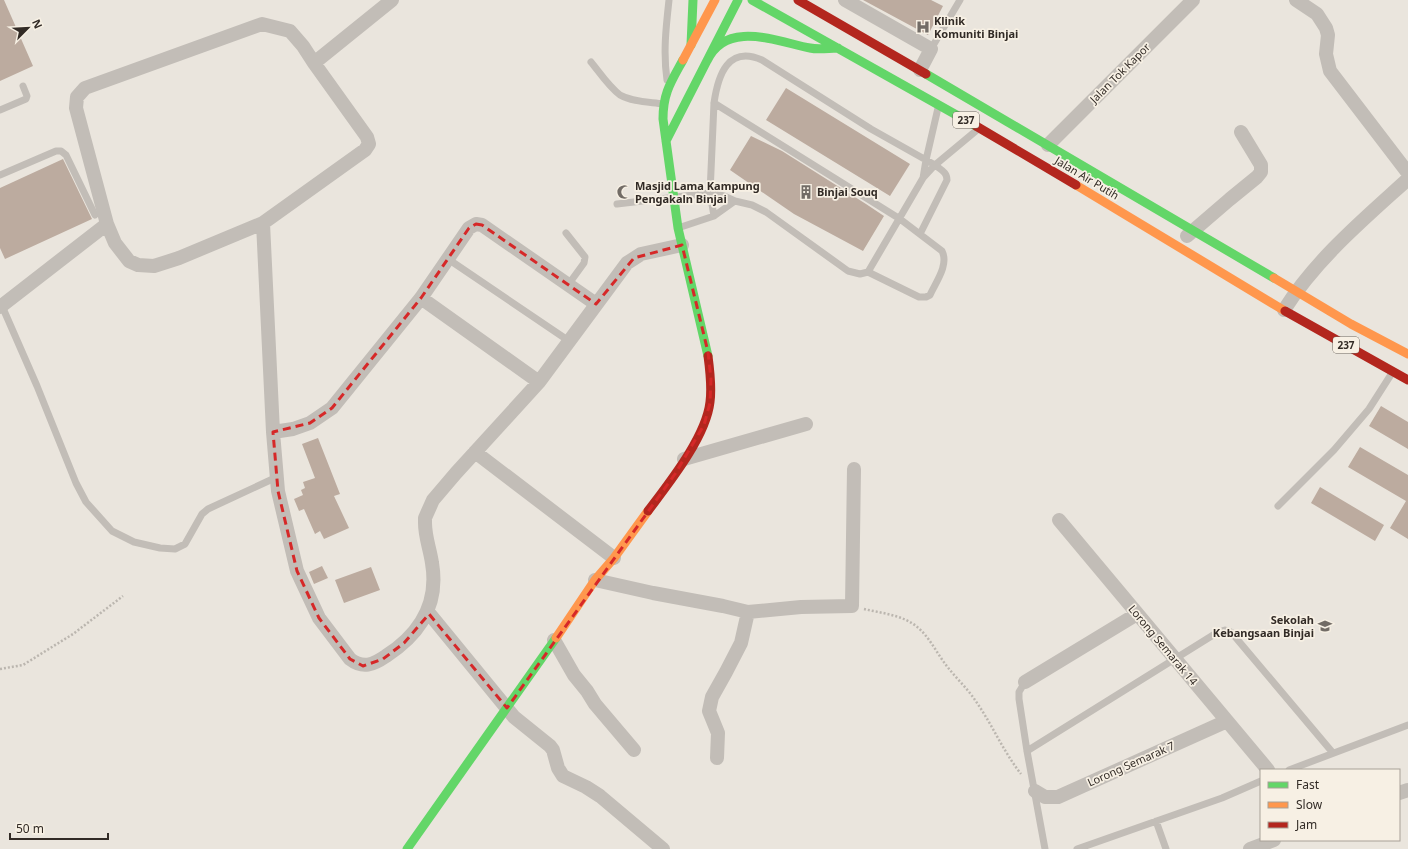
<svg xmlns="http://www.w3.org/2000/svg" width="1408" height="849" viewBox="0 0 1408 849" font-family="'Noto Sans',sans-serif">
<rect width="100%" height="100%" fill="#eae5dd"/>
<path fill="#bcab9f" d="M0,0H4L33,66L0,81Z
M863,0H931L943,6L928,35Z
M786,88L910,164L890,196L766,120Z
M751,136L782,151L866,204L884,216L863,251L794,214L730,170Z
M63,159L92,219L5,259L0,248V188Z
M1381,406L1408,422V449L1369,426Z
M318,438L340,494L334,496L349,528L324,539L320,531L315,534L304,509L299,511L294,499L303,495L301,490L305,488L303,482L315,478L302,444Z
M1360,447L1408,475V539L1390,528L1406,501L1348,467Z
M1320,487L1384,525L1375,541L1311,503Z
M322,566L328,578L314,584L309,572Z
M371,567L380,590L344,603L335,580Z"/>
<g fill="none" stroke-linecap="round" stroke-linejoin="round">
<path stroke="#bbb6af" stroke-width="2.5" stroke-dasharray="2 2" stroke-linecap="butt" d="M864,609C881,613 902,615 916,626C929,636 936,652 946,665C955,677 967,688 975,700C992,724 1003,751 1021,774
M0,669L23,665L73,634L123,596"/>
<path stroke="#c2bdb7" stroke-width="7" d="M931,49L960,0
M591,62C600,73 609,87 620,95C632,102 650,102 663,104
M667,80C663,53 666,27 669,0
M0,110L26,99L27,96L23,86
M0,175L56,151H61L66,155L95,215
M923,178L926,160L938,108
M617,204L710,193L724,196L735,201L752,205L766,212L848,271L860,274L868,272L919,297H926L930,295C936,282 949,265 942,251L900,219L714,103
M714,216L710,193L714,103C718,75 728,45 762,60L871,129L935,165C941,170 947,172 947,180L920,234
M678,228L714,216L735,201
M566,233L585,257L584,263L568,285
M448,259L569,341
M868,272L923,178L935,165L977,130
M2,306L37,386L76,483L86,502L112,531L134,542L160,548L175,549L185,544L202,514L208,509L277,477
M1278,506L1334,450L1369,409L1392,373
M1025,682L1019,692V699L1027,751L1045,849
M1027,751L1218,632L1225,630L1231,632L1333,753
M1289,770L1408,725
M1156,821L1166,849
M1077,849L1222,798L1261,781"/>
<path stroke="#c2bdb7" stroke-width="14" d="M392,0L314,63L303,46L290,31L262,24L85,88L77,97L76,108L107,224L115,243L129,261L138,265L154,266L179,258L263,223L273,432L278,491L297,571L319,618L350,659C363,669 373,665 386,656C420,634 439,604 432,563C430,549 425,537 425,523V518L433,500L456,473L539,382L627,263L641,254L682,245
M845,0L931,49L920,70
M1296,0L1317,14L1326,28L1328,35L1326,54L1330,71L1408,173
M1048,145L1193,0
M263,223L365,150L369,144L367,137L314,63
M1187,236L1230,199L1257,177L1261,172V165L1241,132
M421,298L539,382
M0,307L107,224
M1284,310C1316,259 1364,219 1408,179
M273,432L293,429L310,423L332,408L421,298L469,228L476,224L482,225L596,304
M475,452L614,558
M684,459L806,424
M1059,520L1268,770
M595,580L653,593L723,606L748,612L801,607L852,606L854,469
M428,612L514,717L550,746L553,750L558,768L563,776L586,787L600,796L663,849
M554,640L574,675L587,691L595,704L634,750
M1025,682L1137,614
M717,758L718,733L709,711L712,697L726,672L741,643L748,612
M1035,791L1045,797H1058L1227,721
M1399,793L1408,790
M1250,849L1274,840"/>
<path stroke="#63d668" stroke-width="9" d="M752,0L976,126
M691,45L693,0
M683,60C671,82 663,93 663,119L678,228L708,356
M707,61C726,19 778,42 810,48C819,50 829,48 838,48
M926,74L1274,278
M666,141L738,0
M407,849L556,638"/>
<path stroke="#ff974d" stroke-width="9" d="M683,60L715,0
M1076,185L1285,311
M1274,278L1351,324L1408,354
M556,638L595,580L614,558L648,511"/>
<path stroke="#b3261e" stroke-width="9" d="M798,0L926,74
M976,126L1076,185
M1285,311L1408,380
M648,511C669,483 706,437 710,402C712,387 710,371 708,356"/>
</g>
<path fill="none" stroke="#d62828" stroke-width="3" stroke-dasharray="8 5" stroke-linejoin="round" d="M476,224L482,225L596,304L634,258L682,245L708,352L711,379L710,403L704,425L675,474L507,708L429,614L404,643L383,659L363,666L350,659L319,618L297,571L278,491L273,432L310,423L332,408L421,298L469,228Z"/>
<defs>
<symbol id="hospital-bare" viewBox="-9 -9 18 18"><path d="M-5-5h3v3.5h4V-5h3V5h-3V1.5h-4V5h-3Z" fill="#726c66" stroke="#f7f0e4" stroke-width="2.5" paint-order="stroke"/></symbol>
<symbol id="mosque-bare" viewBox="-9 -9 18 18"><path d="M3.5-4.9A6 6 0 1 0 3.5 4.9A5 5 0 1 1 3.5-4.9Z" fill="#726c66" stroke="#f7f0e4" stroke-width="2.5" paint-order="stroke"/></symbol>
<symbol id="building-bare" viewBox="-9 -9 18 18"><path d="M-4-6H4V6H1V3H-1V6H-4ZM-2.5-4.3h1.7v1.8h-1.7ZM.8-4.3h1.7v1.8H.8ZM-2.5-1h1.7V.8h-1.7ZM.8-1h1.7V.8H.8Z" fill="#726c66" stroke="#f7f0e4" stroke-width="2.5" paint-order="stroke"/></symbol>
<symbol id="school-bare" viewBox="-9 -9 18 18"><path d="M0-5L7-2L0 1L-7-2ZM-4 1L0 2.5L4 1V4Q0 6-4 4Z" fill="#726c66" stroke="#f7f0e4" stroke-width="2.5" paint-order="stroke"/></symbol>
</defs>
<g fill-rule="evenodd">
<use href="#hospital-bare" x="913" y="17" width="20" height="20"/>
<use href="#mosque-bare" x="614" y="182" width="20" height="20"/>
<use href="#building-bare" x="796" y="182" width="20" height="20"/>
<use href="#school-bare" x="1315" y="616" width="20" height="20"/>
</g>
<g text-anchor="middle" stroke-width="3.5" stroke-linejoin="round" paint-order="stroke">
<g fill="#f7f0e4" stroke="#6d665f" stroke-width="1">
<rect x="953" y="112" width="26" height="16" rx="3"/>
<rect x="1333" y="337" width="26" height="16" rx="3"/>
</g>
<g font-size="10" font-weight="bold" fill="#322b26">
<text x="966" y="124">237</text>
<text x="1346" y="349">237</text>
</g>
<g font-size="11" font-weight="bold" fill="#322b26" stroke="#f7f0e4" text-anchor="start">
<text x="934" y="25">Klinik<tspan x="934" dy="13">Komuniti Binjai</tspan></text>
<text x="635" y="190">Masjid Lama Kampung<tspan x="635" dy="13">Pengakaln Binjai</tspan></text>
<text x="817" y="196">Binjai Souq</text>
<text x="1314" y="624" text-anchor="end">Sekolah<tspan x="1314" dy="13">Kebangsaan Binjai</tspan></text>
</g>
<g font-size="11" fill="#322b26" stroke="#f7f0e4">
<text transform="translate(1120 73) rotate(-45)" y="4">Jalan Tok Kapor</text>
<text transform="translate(1087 178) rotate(31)" y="4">Jalan Air Putih</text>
<text transform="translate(1163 645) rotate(50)" y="4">Lorong Semarak 14</text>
<text transform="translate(1131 764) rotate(-24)" y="4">Lorong Semarak 7</text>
</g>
</g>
<rect x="1260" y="769" width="140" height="72" fill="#f7f0e4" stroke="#a8a198"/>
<rect x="1268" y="782" width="20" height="6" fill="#63d668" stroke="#a8a198"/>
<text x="1296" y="789" font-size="12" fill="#322b26">Fast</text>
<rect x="1268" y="802" width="20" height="6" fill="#ff974d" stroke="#a8a198"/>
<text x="1296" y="809" font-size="12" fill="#322b26">Slow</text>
<rect x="1268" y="822" width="20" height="6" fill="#b3261e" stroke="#a8a198"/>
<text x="1296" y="829" font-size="12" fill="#322b26">Jam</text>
<g transform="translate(28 28) rotate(66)" stroke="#f7f0e4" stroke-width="3" paint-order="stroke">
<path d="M0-3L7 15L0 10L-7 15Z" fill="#322b26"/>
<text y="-6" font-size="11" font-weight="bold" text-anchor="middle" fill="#322b26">N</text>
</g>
<path d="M10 833v6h98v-6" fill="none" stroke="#322b26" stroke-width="2"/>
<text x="16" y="833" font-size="12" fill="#322b26" stroke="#f7f0e4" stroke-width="3" paint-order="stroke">50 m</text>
</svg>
